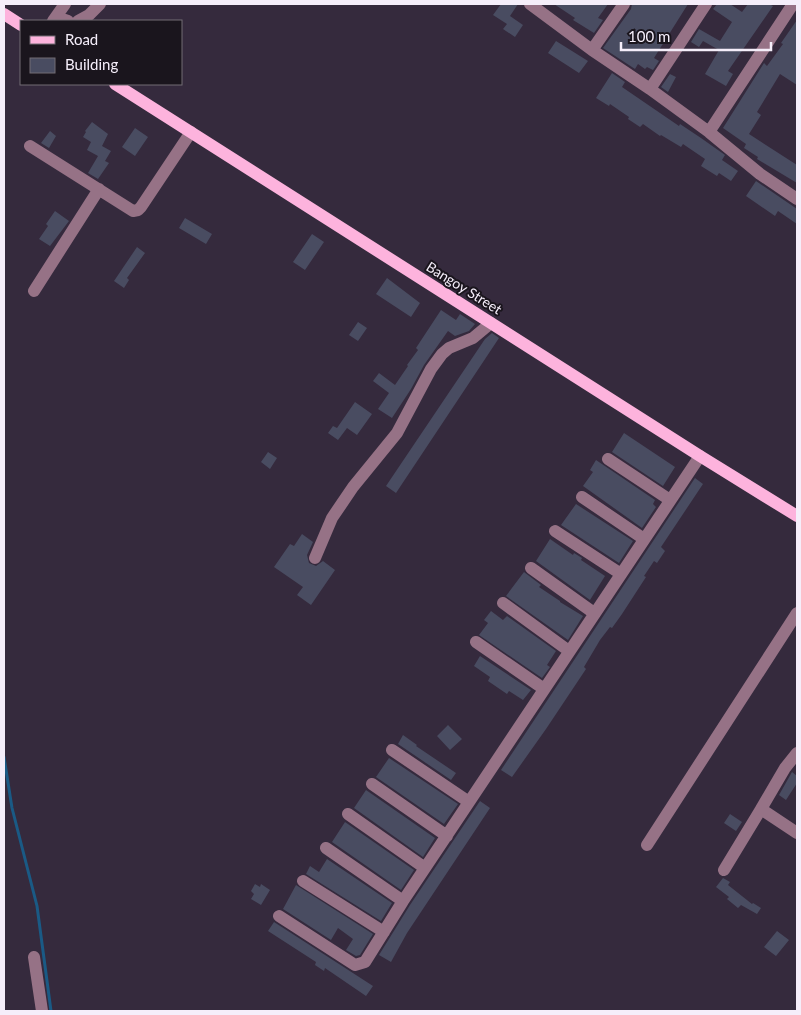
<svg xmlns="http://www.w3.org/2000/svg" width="801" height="1015" viewBox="0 0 801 1015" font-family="Lato,sans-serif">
<rect width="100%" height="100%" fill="#352a3d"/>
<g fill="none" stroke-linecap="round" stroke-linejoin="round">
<path stroke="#1a5a85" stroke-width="3" d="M4,757L12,808L37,906L51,1011"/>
</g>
<path fill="#494c61" d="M501,4H518L510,16L523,25L515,37L503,29L507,24L493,15Z
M554,4H608L598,18L603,20L594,33L573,20L575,18Z
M632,4H688L654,58L659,61L653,70L647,67L645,69L638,64L635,69L603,48L631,9Z
M717,4H730L742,12L748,4H769L773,6L728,71L733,74L726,86L705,74L719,50L703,41L699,47L691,42L699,29L720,41L732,22L713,9Z
M797,20V85L780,74L757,112L761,115L749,134L797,165V183L757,159L758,157L744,148L746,144L723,128L764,63L767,66L783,44L781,43Z
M556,41L588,61L579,73L548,53Z
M612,73L625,82L622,87L679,126L680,124L701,138L725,155L722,160L738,171L731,181L719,173L717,176L701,166L705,159L683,144L681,147L661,135L660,136L643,124L640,127L628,119L629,117L610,104L609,106L596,98Z
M670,74L676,77L668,92L661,87Z
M92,122L108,134L102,146L111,151L105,161L109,163L98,179L88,173L98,156L87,150L91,142L83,137L86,132L85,131Z
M135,128L148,137L135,156L122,147Z
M50,131L56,136L49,148L41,143Z
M756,181L797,209V224L778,211L775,216L746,196Z
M55,211L69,221L50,246L39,239L48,226L46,224Z
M185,218L212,234L206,244L179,228Z
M312,234L324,242L305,270L293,262Z
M137,247L145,253L127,278L129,280L124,288L114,281Z
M387,278L420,303L411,317L376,294Z
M441,310L456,320L460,314L475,324L469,331L455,336L448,331L424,365L411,389L392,418L378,409L389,393L373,381L379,373L395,385L408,366L407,365L418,350L416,348Z
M358,322L367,328L358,341L349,335Z
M492,333L499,338L396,493L386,486L485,339Z
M355,402L372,414L357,435L347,428L338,440L328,433L333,426L337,428Z
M624,433L675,467L663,486L612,452Z
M268,452L277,458L270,469L261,462Z
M596,460L655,500L653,504L656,507L642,528L583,486L593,472L590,470Z
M695,478L703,484L661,547L665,551L657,563L654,561L644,576L646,577L622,614L612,628L610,627L600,640L584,667L586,669L546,729L512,777L501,770Z
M576,504L633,541L619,563L561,525Z
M302,534L313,542L307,555L309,563L316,566L323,561L335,570L311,605L297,595L303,587L274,567L290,544L294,546Z
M550,539L573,555L574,553L582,558L581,560L605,576L590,600L536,561Z
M524,572L541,585L539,587L560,601V602L583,616L568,640L506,596Z
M491,611L503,620L507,616L556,651L547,665L550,667L542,678L479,635L488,623L484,620Z
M480,656L531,690L523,700L509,691L507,694L488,681L490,677L474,666Z
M448,725L462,739L450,750L437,736Z
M403,735L417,745L416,746L456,773L451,780L398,744Z
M389,758L458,804L444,824L376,777Z
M792,772L797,776V783L786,800L779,795Z
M366,790L435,838L423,857L354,808Z
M480,801L490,808L407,933L391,962L379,955L410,905Z
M730,814L742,822L736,831L724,823Z
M345,822L414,870L401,890L332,842Z
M327,859L392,903L381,921L306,874L310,866L319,872Z
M723,878L730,882L728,885L752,904L753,903L761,908L757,914L741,905L738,908L727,899L729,897L716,887Z
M255,884L260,887L261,884L270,890L261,905L251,899L254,894L251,891Z
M296,885L373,934L360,955L356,956L346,950L353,939L338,928L331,940L283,909Z
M274,922L373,986L366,996L325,968L324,971L315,965L316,962L268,931Z
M777,931L789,940L776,956L764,947Z"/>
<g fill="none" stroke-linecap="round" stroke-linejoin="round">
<path stroke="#967286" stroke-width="12" d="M530,4L592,50L650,89L709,132L760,174L797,199
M56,17L68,21
M53,21L65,4
M78,21L89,15L100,4
M592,50L624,4
M650,89L706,4
M709,132L793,4
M30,146L133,211L138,210L141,207L191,132
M34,291L99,189
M608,459L670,500
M582,497L644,539
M555,531L621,574
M315,558L332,518L353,487L397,433L431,369L442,354L449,348L473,338L491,323
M531,568L594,613
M503,603L569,651
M476,642L544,689
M392,750L469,802
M797,753L785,768L761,809L797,833
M372,784L447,836
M348,814L425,868
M647,845L797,613
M326,848L403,901
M724,870L761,809
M303,881L384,932
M279,916L355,965L365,962L403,901L700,456
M34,957L42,1011"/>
<path stroke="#fdb3dd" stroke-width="12" d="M4,14L21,25
M115,84L700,456L797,516"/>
</g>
<g text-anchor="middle" stroke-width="4" stroke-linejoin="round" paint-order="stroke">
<g font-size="14" fill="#f5eefa" stroke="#1a151d">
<text transform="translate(464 288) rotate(32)" y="5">Bangoy Street</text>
</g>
</g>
<rect width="801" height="1015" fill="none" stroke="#f5eefa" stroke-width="10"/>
<rect x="20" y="20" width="162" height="65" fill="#1a151d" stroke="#726c75"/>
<rect x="30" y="36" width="25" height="8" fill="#fdb3dd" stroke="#726c75"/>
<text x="65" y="45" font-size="15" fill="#f5eefa">Road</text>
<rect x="30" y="58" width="25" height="15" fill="#494c61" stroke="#726c75"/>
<text x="65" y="70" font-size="15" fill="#f5eefa">Building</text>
<path d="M621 42v8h150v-8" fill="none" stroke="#f5eefa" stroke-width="2.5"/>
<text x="628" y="42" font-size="15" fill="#f5eefa" stroke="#1a151d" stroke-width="4" paint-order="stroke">100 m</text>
</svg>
